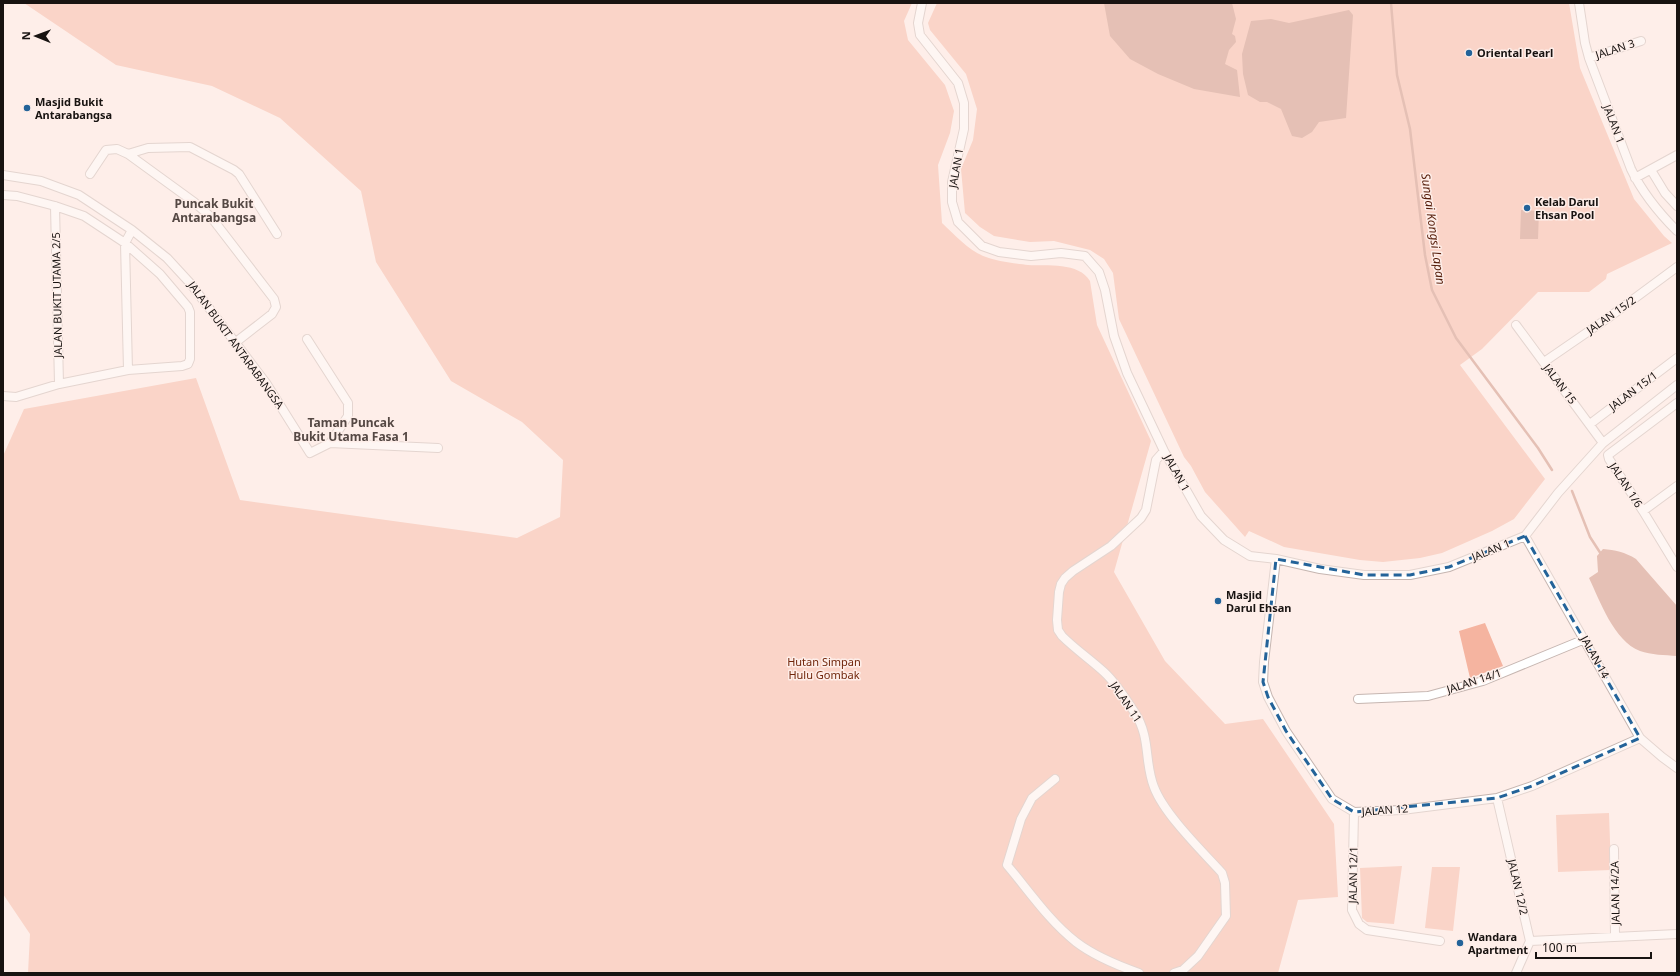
<svg xmlns="http://www.w3.org/2000/svg" width="1680" height="976" viewBox="0 0 1680 976" font-family="'Noto Sans',sans-serif">
<rect width="100%" height="100%" fill="#feeee9"/>
<path fill="#f5b4a0" d="M24,3H912L904,21L908,40L945,85L954,111L950,133L938,165L942,223C955,235 969,251 986,257C995,261 1018,264 1028,265C1047,266 1079,262 1090,281L1097,325L1151,441L1114,572L1165,661L1225,724L1263,719L1334,824L1338,897L1298,900L1278,973H28L30,934L3,894V456L24,409L196,378L240,500L517,538L560,517L563,460L522,422L451,381L376,262L361,191L280,118L212,86L116,65Z
M937,3H1569L1580,68L1634,199L1664,236L1672,243L1607,274L1606,279L1589,292H1538L1482,349L1460,365L1545,479L1514,519L1492,531L1442,553L1420,558L1383,562L1360,560L1284,547L1249,531L1245,537L1205,492L1191,466L1184,457L1119,319L1113,273L1104,259L1090,250L1054,241L1030,242L994,236L980,227L965,213L961,169L973,140L977,109L966,74L930,30L928,23Z
M1485,623L1503,666L1470,678L1459,631Z
M1609,813L1611,870L1558,872L1556,815Z
M1402,866L1394,924L1367,922L1362,918L1360,868Z
M1432,867H1460L1453,931L1425,928Z"/>
<path fill="#c78875" d="M1104,3H1232L1236,19L1232,34L1235,36L1236,42L1229,50L1225,64L1237,70L1240,97L1194,89L1158,74L1130,59L1110,36Z
M1349,10L1353,15L1346,118L1319,122L1312,132L1302,138L1292,136L1281,109L1267,102H1260L1248,95L1243,74L1242,54L1251,21L1271,19L1289,23Z
M1521,210L1539,211L1538,239H1520Z
M1603,549C1615,550 1625,552 1636,559L1677,606V656C1665,655 1651,655 1640,651C1614,641 1600,601 1589,578L1598,572L1597,556Z"/>
<g fill="none" stroke-linecap="round" stroke-linejoin="round">
<path stroke="#c78875" stroke-width="2.5" d="M1391,3L1397,75L1410,129L1425,255L1432,290L1456,338L1538,448L1552,470
M1572,491L1590,537L1601,554"/>
<defs>
<path id="minor" d="M922,3L918,23L920,35L958,83L964,103V129L952,182V202L958,222L982,246L999,252L1031,256L1061,253L1085,256L1099,272L1105,290L1114,336L1127,373L1164,451L1201,516L1224,540L1250,556L1276,559L1320,569L1364,575H1410L1449,567L1525,536L1558,493L1603,443L1677,385
M1579,3L1585,43L1589,58L1631,169C1642,192 1659,213 1677,231
M1589,58L1641,41
M128,154L148,148L190,147L234,170L239,174L277,234
M1651,170L1665,193L1677,206
M90,174L106,150L117,149L128,154L194,202L211,217L274,299L276,307L272,314L236,342
M3,175L41,181L79,195L132,230L167,258L190,283L266,383L310,453L330,443L438,448
M1635,178L1677,155
M3,195L17,196L55,206L84,216L125,243L160,274L188,307L190,312V359L188,364L182,366L128,370L59,384L16,397L3,396
M55,206L59,384
M1516,325L1603,443
M307,339L348,403V416L330,443
M1544,362L1608,318L1677,267
M128,370L125,243L132,230
M1677,403L1608,455L1609,459L1643,511L1677,567
M1590,424L1677,358
M1164,451L1156,460L1146,510L1141,518L1111,546L1073,571L1065,578L1061,584L1059,592L1057,620L1058,630L1062,636C1075,649 1091,660 1104,672C1114,681 1128,702 1135,713C1151,738 1144,762 1154,787C1164,814 1202,851 1222,873L1225,883L1226,916L1198,956L1183,970L1174,973
M1643,511L1677,486
M1525,536L1640,738L1662,757L1677,768
M1276,559L1264,662L1263,682L1268,697L1286,731L1332,799L1354,812L1402,810L1497,798L1532,786L1640,738
M1358,699L1428,696L1483,681L1585,639
M1055,779L1032,798L1021,819L1007,865C1029,891 1049,921 1076,942C1093,955 1119,966 1139,973
M1497,798L1530,941L1516,973
M1354,812L1352,910L1359,924L1367,930L1440,941
M1614,849L1615,937
M1530,941L1677,934"/>
</defs>
<use href="#minor" stroke="#c6b6b1" stroke-width="10"/>
<use href="#minor" stroke="#fff" stroke-width="8"/>
</g>
<path d="M0 0H1680V976H0ZM1525,536L1640,738L1532,786L1497,798L1354,812L1332,799L1286,731L1268,697L1263,682L1276,559L1364,575H1410L1449,567Z" fill="#feeee9" fill-opacity=".55" fill-rule="evenodd"/>
<path fill="none" stroke="#236399" stroke-width="3" stroke-dasharray="8 5" stroke-linejoin="round" d="M1525,536L1640,738L1532,786L1497,798L1354,812L1332,799L1286,731L1268,697L1263,682L1276,559L1364,575H1410L1449,567Z"/>
<g fill="#236399" stroke="#feeee9" stroke-width="1.5">
<circle cx="1469" cy="53" r="4"/>
<circle cx="27" cy="108" r="4"/>
<circle cx="1527" cy="208" r="4"/>
<circle cx="1218" cy="601" r="4"/>
<circle cx="1460" cy="943" r="4"/>
</g>
<g text-anchor="middle" stroke-width="3" stroke-linejoin="round" paint-order="stroke">
<g font-size="11" fill="#181311" stroke="#feeee9">
<text transform="translate(1615 49) rotate(-18)" y="4">JALAN 3</text>
<text transform="translate(1614 124) rotate(69)" y="4">JALAN 1</text>
<text transform="translate(956 168) rotate(-80)" y="4">JALAN 1</text>
<text transform="translate(57 295) rotate(-91)" y="4">JALAN BUKIT UTAMA 2/5</text>
<text transform="translate(1611 315) rotate(-35)" y="4">JALAN 15/2</text>
<text transform="translate(236 345) rotate(54)" y="4">JALAN BUKIT ANTARABANGSA</text>
<text transform="translate(1560 384) rotate(53)" y="4">JALAN 15</text>
<text transform="translate(1633 391) rotate(-37)" y="4">JALAN 15/1</text>
<text transform="translate(1177 473) rotate(61)" y="4">JALAN 1</text>
<text transform="translate(1626 485) rotate(57)" y="4">JALAN 1/6</text>
<text transform="translate(1491 550) rotate(-22)" y="4">JALAN 1</text>
<text transform="translate(1595 657) rotate(61)" y="4">JALAN 14</text>
<text transform="translate(1474 681) rotate(-18)" y="4">JALAN 14/1</text>
<text transform="translate(1126 702) rotate(56)" y="4">JALAN 11</text>
<text transform="translate(1385 810) rotate(-4)" y="4">JALAN 12</text>
<text transform="translate(1353 875) rotate(-89)" y="4">JALAN 12/1</text>
<text transform="translate(1518 887) rotate(77)" y="4">JALAN 12/2</text>
<text transform="translate(1615 893) rotate(-91)" y="4">JALAN 14/2A</text>
</g>
<g font-size="11" font-weight="bold" fill="#181311" stroke="#feeee9" text-anchor="start">
<text x="1477" y="57">Oriental Pearl</text>
<text x="35" y="106">Masjid Bukit<tspan x="35" dy="13">Antarabangsa</tspan></text>
<text x="1535" y="206">Kelab Darul<tspan x="1535" dy="13">Ehsan Pool</tspan></text>
<text x="1226" y="599">Masjid<tspan x="1226" dy="13">Darul Ehsan</tspan></text>
<text x="1468" y="941">Wandara<tspan x="1468" dy="13">Apartment</tspan></text>
</g>
<g font-size="11" fill="#70250a" stroke="#feeee9">
<text x="824" y="666">Hutan Simpan<tspan x="824" dy="13">Hulu Gombak</tspan></text>
</g>
<g font-size="12" font-weight="bold" fill="#554844" stroke="#feeee9">
<text x="214" y="208">Puncak Bukit<tspan x="214" dy="14">Antarabangsa</tspan></text>
<text x="351" y="427">Taman Puncak<tspan x="351" dy="14">Bukit Utama Fasa 1</tspan></text>
</g>
<g font-size="12" font-style="italic" fill="#561d0a" stroke="#feeee9">
<text transform="translate(1433 229) rotate(82)" y="4">Sungai Kongsi Lapan</text>
</g>
</g>
<rect width="1680" height="976" fill="none" stroke="#181311" stroke-width="8"/>
<g transform="translate(36 36) rotate(271)" stroke="#feeee9" stroke-width="3" paint-order="stroke">
<path d="M0-3L7 15L0 10L-7 15Z" fill="#181311"/>
<text y="-6" font-size="11" font-weight="bold" text-anchor="middle" fill="#181311">N</text>
</g>
<path d="M1536 952v6h115v-6" fill="none" stroke="#181311" stroke-width="2"/>
<text x="1542" y="952" font-size="12" fill="#181311" stroke="#feeee9" stroke-width="3" paint-order="stroke">100 m</text>
</svg>
